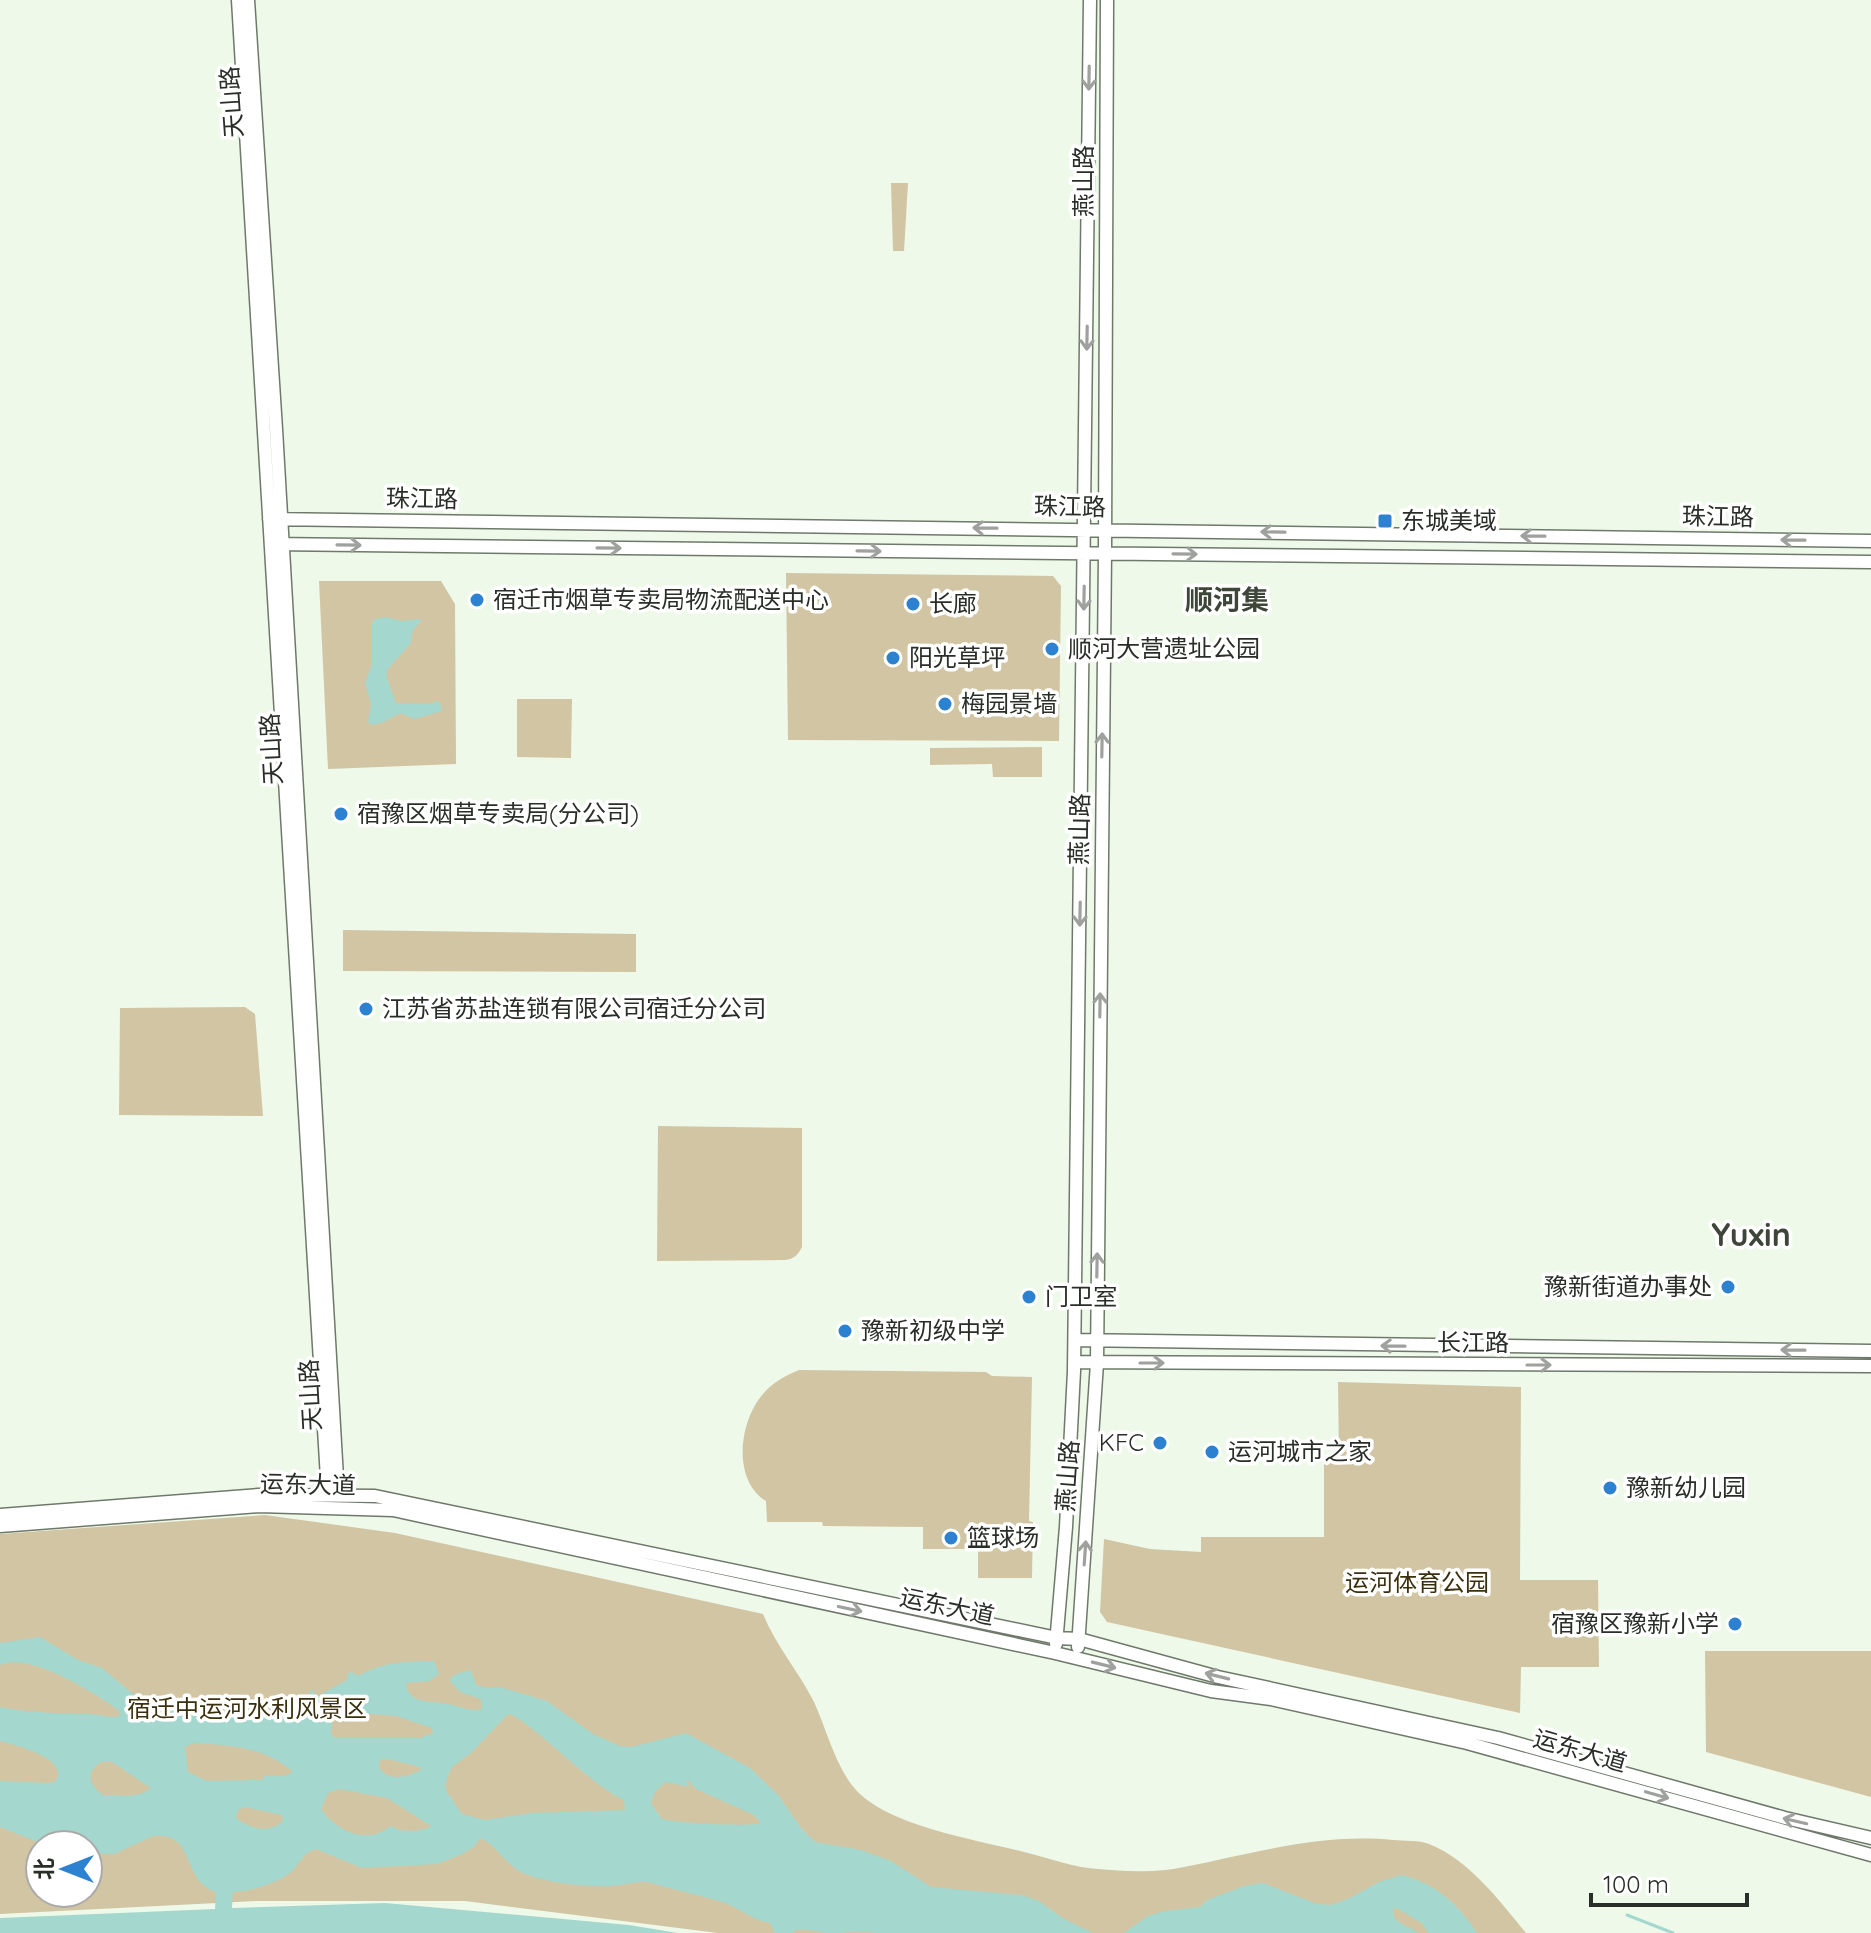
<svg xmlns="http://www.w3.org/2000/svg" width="1871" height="1933" viewBox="0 0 1871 1933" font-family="Quicksand,'Noto Sans SC',sans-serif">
<rect width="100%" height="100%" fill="#eef9e9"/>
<path fill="#d1c5a3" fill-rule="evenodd" d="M891,183H908L904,251H893Z
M786,573L1053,576L1061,586L1059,741L788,740Z
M319,581H441L455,604L456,764L328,769Z
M517,699H572L571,758L517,757Z
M1042,747V777H993L992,764L930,765V748Z
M343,930L636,934V972L343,971Z
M245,1007L255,1014L263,1116L119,1115L120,1008Z
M658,1126L802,1128V1247C798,1255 794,1259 785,1260L657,1261Z
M799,1370L986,1372L992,1376L1032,1377L1029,1521L1033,1522L1032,1578H978V1549H923V1527L823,1526L822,1522H767L766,1501C731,1479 740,1420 763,1394C773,1382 785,1376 799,1370Z
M1338,1382L1521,1387L1520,1580H1598L1599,1667H1521L1520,1713L1107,1622L1100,1612L1104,1539L1150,1549L1201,1552V1537H1324V1458L1339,1457Z
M265,1515L395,1533L763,1614C776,1646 799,1672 814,1702C827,1730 837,1773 860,1794C895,1827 977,1840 1024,1852C1045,1857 1067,1865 1088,1868C1119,1871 1154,1874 1184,1867C1256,1853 1319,1833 1393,1840C1404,1841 1419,1840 1429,1844C1469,1860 1499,1900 1526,1933H718L465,1901H257L0,1914V1534ZM40,1845H88V1893H40Z
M1705,1651H1871V1797L1706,1752Z"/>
<path fill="#a4d8ce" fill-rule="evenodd" d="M386,617L401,621L422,619L412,632L411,643L387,670V678L396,703L433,704L434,702H440L442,711L414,719L400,713L382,723L371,725L368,722L371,704L365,683L372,664V624L375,619Z
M40,1637L78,1660L102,1668L133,1694L154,1707L213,1715L276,1717L308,1702L310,1691L313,1690L316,1697L347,1680L348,1673L352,1672L358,1676C382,1662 407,1661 434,1661L439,1674L429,1681L406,1683C409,1706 432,1700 449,1704C462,1707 470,1712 482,1709L481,1699L460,1692L449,1680L456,1674L471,1670L476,1685L487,1688L500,1687L547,1701L593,1734L620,1746L631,1747L686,1733L750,1768L778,1795L802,1829L815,1842L861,1850L891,1861L931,1887L1022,1895L1039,1901L1064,1919L1093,1933H876C860,1930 846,1933 829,1933C817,1932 807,1928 795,1930L793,1933H775L770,1923C752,1920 741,1909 725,1903C702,1895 677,1891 655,1884C641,1879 627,1885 613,1886C587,1887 552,1884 528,1875C505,1867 497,1844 480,1838L474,1847L460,1855L437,1864L362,1868L316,1849C302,1853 302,1861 293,1870C281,1882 250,1892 233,1892L232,1908L385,1903L629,1925L678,1933H0V1918L215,1909L216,1892C180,1880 197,1831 153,1836L114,1854L88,1853V1845H45L0,1827V1781L48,1783L55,1782C72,1759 15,1745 0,1741V1707C29,1713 60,1713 90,1714C101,1714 109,1720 121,1715L118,1710C94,1692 28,1651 0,1665V1643ZM337,1711L396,1716L432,1728L433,1733L420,1738H335L331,1734L333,1715ZM508,1714C525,1715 593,1788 624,1800L625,1810L532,1813L485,1820L462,1814L447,1792L445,1785L451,1768L472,1752ZM193,1743C230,1745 265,1747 293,1772L284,1776H265L262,1780L207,1781L188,1772L185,1747ZM388,1759L420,1767L421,1770C407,1777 390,1782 379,1768L380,1760ZM101,1762H112L151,1788C137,1799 120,1795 103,1795C89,1785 85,1772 101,1762ZM688,1780L696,1789L754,1815L761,1823C751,1827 675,1823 662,1819L651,1803L655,1792L665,1782L690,1787L686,1781ZM339,1789L387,1798L431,1826C420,1833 400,1832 390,1826C368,1846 336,1831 321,1809L328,1793ZM245,1807L282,1815L283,1821C267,1835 250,1828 236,1818L238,1810Z
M1402,1875C1435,1883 1459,1905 1477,1933H1428L1423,1924L1397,1908L1393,1909C1392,1925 1409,1925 1418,1933H1124L1148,1916L1165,1911L1200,1907L1207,1900L1244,1886L1263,1883L1317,1904L1331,1905L1350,1898L1379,1882Z"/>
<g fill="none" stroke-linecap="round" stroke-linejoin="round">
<path stroke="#a4d8ce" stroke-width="3" d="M1627,1915L1673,1933"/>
<defs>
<path id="secondary" d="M238,0L328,1495
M248,0L276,429L338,1495
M269,519L1871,541
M271,544L1871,562
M1075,1340L1871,1351
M1074,1362L1871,1366
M0,1515L258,1495L375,1496L1057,1638L1079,1639L1218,1677L1498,1738L1785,1818L1871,1838
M0,1526L259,1506L393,1510L1055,1653L1211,1691L1271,1699L1467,1743L1871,1855
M1056,1644L1066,1527L1074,1371L1090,0
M1078,1647L1097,1363L1105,553L1107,0"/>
</defs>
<use href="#secondary" stroke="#6f796b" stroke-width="15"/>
<use href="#secondary" stroke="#fff" stroke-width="12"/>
</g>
<defs><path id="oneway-shaft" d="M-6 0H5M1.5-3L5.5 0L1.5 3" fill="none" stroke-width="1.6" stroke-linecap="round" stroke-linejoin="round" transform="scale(2)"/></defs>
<g stroke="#9fa19e">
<use href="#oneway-shaft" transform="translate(1089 78) rotate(91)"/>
<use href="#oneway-shaft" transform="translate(1087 338) rotate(91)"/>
<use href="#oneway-shaft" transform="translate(985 528) rotate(-179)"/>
<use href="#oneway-shaft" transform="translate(1273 532) rotate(-179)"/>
<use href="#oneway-shaft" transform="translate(1533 536) rotate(-179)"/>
<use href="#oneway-shaft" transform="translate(1793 540) rotate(-179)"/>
<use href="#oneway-shaft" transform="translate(349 545) rotate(1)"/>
<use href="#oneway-shaft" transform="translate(609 548) rotate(1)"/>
<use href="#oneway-shaft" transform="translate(869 551) rotate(1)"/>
<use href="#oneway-shaft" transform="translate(1185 554) rotate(1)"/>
<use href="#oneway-shaft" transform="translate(1084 598) rotate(91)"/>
<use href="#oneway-shaft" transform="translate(1102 745) rotate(-89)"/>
<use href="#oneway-shaft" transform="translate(1080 914) rotate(91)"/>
<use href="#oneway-shaft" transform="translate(1100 1005) rotate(-89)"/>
<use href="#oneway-shaft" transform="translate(1097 1265) rotate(-89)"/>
<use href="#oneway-shaft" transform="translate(1393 1346) rotate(-179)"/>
<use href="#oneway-shaft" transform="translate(1793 1350) rotate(-179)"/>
<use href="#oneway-shaft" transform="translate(1152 1363)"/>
<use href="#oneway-shaft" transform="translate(1539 1365)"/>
<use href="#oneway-shaft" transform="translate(1085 1553) rotate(-86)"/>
<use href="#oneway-shaft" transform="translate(850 1609) rotate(12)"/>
<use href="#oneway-shaft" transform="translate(1104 1665) rotate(14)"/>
<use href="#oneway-shaft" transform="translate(1217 1676) rotate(-166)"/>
<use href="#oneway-shaft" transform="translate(1657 1795) rotate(16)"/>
<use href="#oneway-shaft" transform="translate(1795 1821) rotate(-167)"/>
</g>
<g fill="#2c82d0" stroke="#fff" stroke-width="3">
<rect x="1377" y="513" width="16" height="16" rx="4"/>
<circle cx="477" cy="600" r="8"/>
<circle cx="913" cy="604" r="8"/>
<circle cx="1052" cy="649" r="8"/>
<circle cx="893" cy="658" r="8"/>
<circle cx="945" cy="704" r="8"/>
<circle cx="341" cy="814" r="8"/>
<circle cx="366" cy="1009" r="8"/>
<circle cx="1728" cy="1287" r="8"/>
<circle cx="1029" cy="1297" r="8"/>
<circle cx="845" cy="1331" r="8"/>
<circle cx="1160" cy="1443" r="8"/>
<circle cx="1212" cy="1452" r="8"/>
<circle cx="1610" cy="1488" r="8"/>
<circle cx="951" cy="1538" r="8"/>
<circle cx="1735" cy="1624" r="8"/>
</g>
<g text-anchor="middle" stroke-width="7" stroke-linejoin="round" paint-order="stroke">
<g font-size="24" fill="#2a2e28" stroke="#fff">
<text transform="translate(232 102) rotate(-94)" y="8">天山路</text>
<text transform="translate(1084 181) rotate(-90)" y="8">燕山路</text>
<text transform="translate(422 499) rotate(1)" y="8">珠江路</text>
<text transform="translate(1070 507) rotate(1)" y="8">珠江路</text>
<text transform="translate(1718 517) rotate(1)" y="8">珠江路</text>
<text transform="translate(272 749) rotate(-93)" y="8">天山路</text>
<text transform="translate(1080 829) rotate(-89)" y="8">燕山路</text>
<text x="1473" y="1351">长江路</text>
<text transform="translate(311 1395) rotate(-93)" y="8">天山路</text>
<text transform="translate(1068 1476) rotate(-86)" y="8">燕山路</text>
<text transform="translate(308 1485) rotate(1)" y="8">运东大道</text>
<text transform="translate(947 1607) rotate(12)" y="8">运东大道</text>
<text transform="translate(1580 1751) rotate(16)" y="8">运东大道</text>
</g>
<g font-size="24" fill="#2a2e28" stroke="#fff" text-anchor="start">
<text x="1401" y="529">东城美域</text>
<text x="493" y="608">宿迁市烟草专卖局物流配送中心</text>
<text x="929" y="612">长廊</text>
<text x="1068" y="657">顺河大营遗址公园</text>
<text x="909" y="666">阳光草坪</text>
<text x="961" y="712">梅园景墙</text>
<text x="357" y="822">宿豫区烟草专卖局(分公司)</text>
<text x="382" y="1017">江苏省苏盐连锁有限公司宿迁分公司</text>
<text x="1712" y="1295" text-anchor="end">豫新街道办事处</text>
<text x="1045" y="1305">门卫室</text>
<text x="861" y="1339">豫新初级中学</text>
<text x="1144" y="1451" text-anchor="end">KFC</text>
<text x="1228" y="1460">运河城市之家</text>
<text x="1626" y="1496">豫新幼儿园</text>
<text x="967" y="1546">篮球场</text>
<text x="1719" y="1632" text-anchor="end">宿豫区豫新小学</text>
</g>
<g font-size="24" fill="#3b300e" stroke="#fff">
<text x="1417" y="1591">运河体育公园</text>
<text x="247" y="1717">宿迁中运河水利风景区</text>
</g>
<g font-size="28" font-weight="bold" fill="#3d4639" stroke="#fff">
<text x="1227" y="610">顺河集</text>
</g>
<g font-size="32" font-weight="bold" fill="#3d4639" stroke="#fff">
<text x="1751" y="1246">Yuxin</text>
</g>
</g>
<g transform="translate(64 1869) rotate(270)"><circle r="38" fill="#ffffff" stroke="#aaaba9" stroke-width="2"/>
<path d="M0-6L14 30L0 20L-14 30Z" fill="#2c82d0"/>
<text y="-12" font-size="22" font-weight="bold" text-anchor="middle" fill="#2a2e28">北</text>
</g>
<path d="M1591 1893v12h156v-12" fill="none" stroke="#2a2e28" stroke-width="4"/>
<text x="1603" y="1893" font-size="24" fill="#2a2e28" stroke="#ffffff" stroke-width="6" paint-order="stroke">100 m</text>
</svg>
